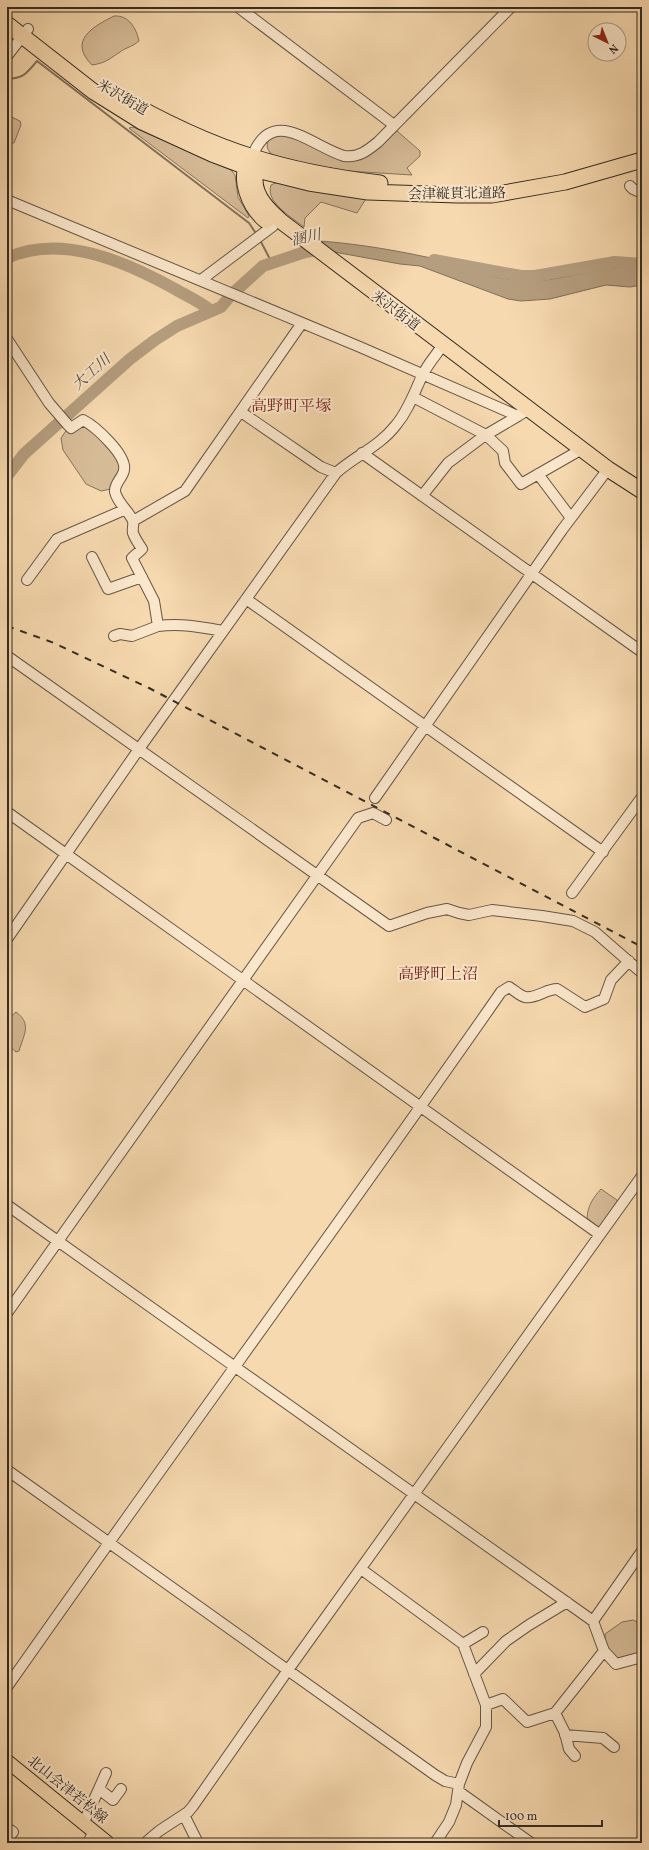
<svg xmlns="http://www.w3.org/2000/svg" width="649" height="1850" viewBox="0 0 649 1850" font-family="Vollkorn,'Noto Serif JP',serif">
<rect width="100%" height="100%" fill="#f7d9af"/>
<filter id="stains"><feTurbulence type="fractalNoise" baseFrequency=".005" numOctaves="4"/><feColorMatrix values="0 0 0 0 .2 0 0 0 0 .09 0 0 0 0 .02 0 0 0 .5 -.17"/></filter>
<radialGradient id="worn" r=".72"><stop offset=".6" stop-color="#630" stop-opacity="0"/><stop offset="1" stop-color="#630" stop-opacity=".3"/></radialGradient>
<path fill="#d6bb97" stroke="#85735d" d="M114,16C128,15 136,27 139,41C132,47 127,47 120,52C109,59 106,63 92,65C68,41 92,27 114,16Z
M7,115L20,121L21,125L14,143H7Z
M133,127L231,170L235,175L238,197L249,216L248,218L130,129L129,128Z
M396,130L420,151V156L407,168L412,175L348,171L316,166L276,156L270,153L267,147L268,141L274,136L287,135L344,159Z
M280,181L367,197L357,213L321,202L305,218L304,227C293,218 265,203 271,185Z
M86,426L116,445L122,478L111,489L101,491L86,484L63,450L61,438L68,428Z
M16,1012C32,1024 24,1034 19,1051L16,1052L7,1044V1020Z
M601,1189L617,1200V1203L599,1228L587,1218C588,1205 593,1198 601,1189Z
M633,1620L642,1624V1653L619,1660L606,1649L605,1634L622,1622Z"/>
<path fill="#b59e7f" stroke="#81705a" d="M320,241C360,244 400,251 440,260C450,262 460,268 471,271C486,275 503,279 519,280C560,285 600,262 642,268V285L630,287L606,285L550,299L521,301L508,299L420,266L400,264L334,252Z"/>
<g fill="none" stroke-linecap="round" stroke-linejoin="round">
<path stroke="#81705a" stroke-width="2" d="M7,79C24,78 26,74 37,61L249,223L257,235
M260,240L272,263"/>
<path stroke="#b59e7f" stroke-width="12" d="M7,258C62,233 126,262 175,289C187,296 201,302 211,311
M434,260L521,276H535L615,262L642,264
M7,476L24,454L130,359L155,340L177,326L221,307L231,295L263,266L305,252L323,249"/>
<defs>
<path id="minor" d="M238,7L394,125
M7,56L28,29
M252,157C272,104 311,146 344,156C358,158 367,151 378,142L511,7
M630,186L633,189L642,193
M7,200L360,347L518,416L529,409
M201,280L273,226
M7,339L49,403L68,425L71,428L83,420C95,426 127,455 124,470C123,478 114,483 115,492C118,504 129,511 133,521C134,525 132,529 133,533C135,539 139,544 142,549L132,558L154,601L158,626C181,623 201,627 223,631
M413,397L486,435L503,451L505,463L521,484L582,449
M241,412L321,467L336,473
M362,453L642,652
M538,474L571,518
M422,496L448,463L484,436L518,416
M133,521L185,491L302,323
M92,557L108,589L142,577
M27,580L57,539L124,510
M246,599L603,852
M114,636L120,634L132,636L158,626
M7,656L389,926L427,913L447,909L459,913L469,915L492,910L542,916L573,921L595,932L642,973
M375,798L562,530L608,469
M7,812L599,1234
M572,893L642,797
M7,939L139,749L336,473C355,456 380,446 396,425C408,411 414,393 422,376C427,365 436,355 443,345
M7,1205L593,1621L604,1651L616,1664L642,1657
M7,1313L358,818L373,813L386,820
M7,1470L435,1775L445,1781L459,1784
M361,1569L463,1644L486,1705V1727L467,1763L459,1784L456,1805L449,1822L435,1843
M593,1621L642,1551
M463,1644L483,1632
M474,1674L506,1641L529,1625L567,1602
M7,1687C170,1454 339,1225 501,992L509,987C514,990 520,996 525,997C536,999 546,989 557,989L585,1007L604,999L611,980L629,961
M486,1705L503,1699L527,1722L555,1713L604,1651
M555,1713L565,1733L569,1749L575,1756
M565,1735L603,1738L614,1747
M99,1789L113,1800L121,1789
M458,1791L531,1843
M184,1815L198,1843
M84,1822L106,1773
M7,1828L13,1832L7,1839
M88,1843L94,1831
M145,1843L159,1831L188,1812L193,1806L288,1670L642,1176"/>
<path id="major" d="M7,1761L108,1843"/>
<path id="highway" d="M7,24L94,92L142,122L212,154L249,168L309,183L368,192L457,195H492L565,182L642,160
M115,94C158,119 205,142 253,157C294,170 338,178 380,183
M250,159C237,178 249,207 266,221
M254,162C256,169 255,173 255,180C255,198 270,211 282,222L608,469L642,491"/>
</defs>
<use href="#minor" stroke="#655646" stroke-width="12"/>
<use href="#major" stroke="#342b23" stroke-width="15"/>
<use href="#highway" stroke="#342b23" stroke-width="17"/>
<use href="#minor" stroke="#fae6cb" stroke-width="10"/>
<use href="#major" stroke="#f7d9af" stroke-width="13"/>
<use href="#highway" stroke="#f7d9af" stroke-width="15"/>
<path stroke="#342b23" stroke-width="2" stroke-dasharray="7 7" stroke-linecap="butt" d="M7,626L54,643L149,688L642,947"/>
</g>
<g text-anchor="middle" stroke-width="4" stroke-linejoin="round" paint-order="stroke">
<g font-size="14" fill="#342b23" stroke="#fae6cb">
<text transform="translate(123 97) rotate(30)" y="5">米沢街道</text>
<text transform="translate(457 193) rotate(-1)" y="5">会津縦貫北道路</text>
<text transform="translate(396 310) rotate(37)" y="5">米沢街道</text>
<text transform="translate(68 1789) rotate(39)" y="5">北山会津若松線</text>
</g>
<g font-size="15" font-style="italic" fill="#5b4e3f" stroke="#fae6cb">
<text transform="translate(306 237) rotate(-12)" y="5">溷川</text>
<text transform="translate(91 372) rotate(-42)" y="5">大工川</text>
</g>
<g font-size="16" fill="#7a1f14" stroke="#fae6cb">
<text x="291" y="411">高野町平塚</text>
<text x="438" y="979">高野町上沼</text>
</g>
</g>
<rect width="649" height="1850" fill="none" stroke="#f7d9af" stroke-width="24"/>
<rect x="8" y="8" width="633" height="1834" fill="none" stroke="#342b23" stroke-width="2"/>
<rect x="12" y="12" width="625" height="1826" fill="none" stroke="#342b23"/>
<g transform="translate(607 42) rotate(137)"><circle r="19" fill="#fae6cb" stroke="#ab9b88"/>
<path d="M0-3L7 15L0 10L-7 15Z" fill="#8f2418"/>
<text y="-6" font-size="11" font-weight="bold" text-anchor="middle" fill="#342b23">N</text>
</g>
<path d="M499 1820v6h103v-6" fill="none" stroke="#342b23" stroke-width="2"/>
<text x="505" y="1820" font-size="12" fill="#342b23" stroke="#fae6cb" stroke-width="3" paint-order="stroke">100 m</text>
<rect width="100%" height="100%" filter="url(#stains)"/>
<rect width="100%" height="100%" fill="url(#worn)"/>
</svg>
